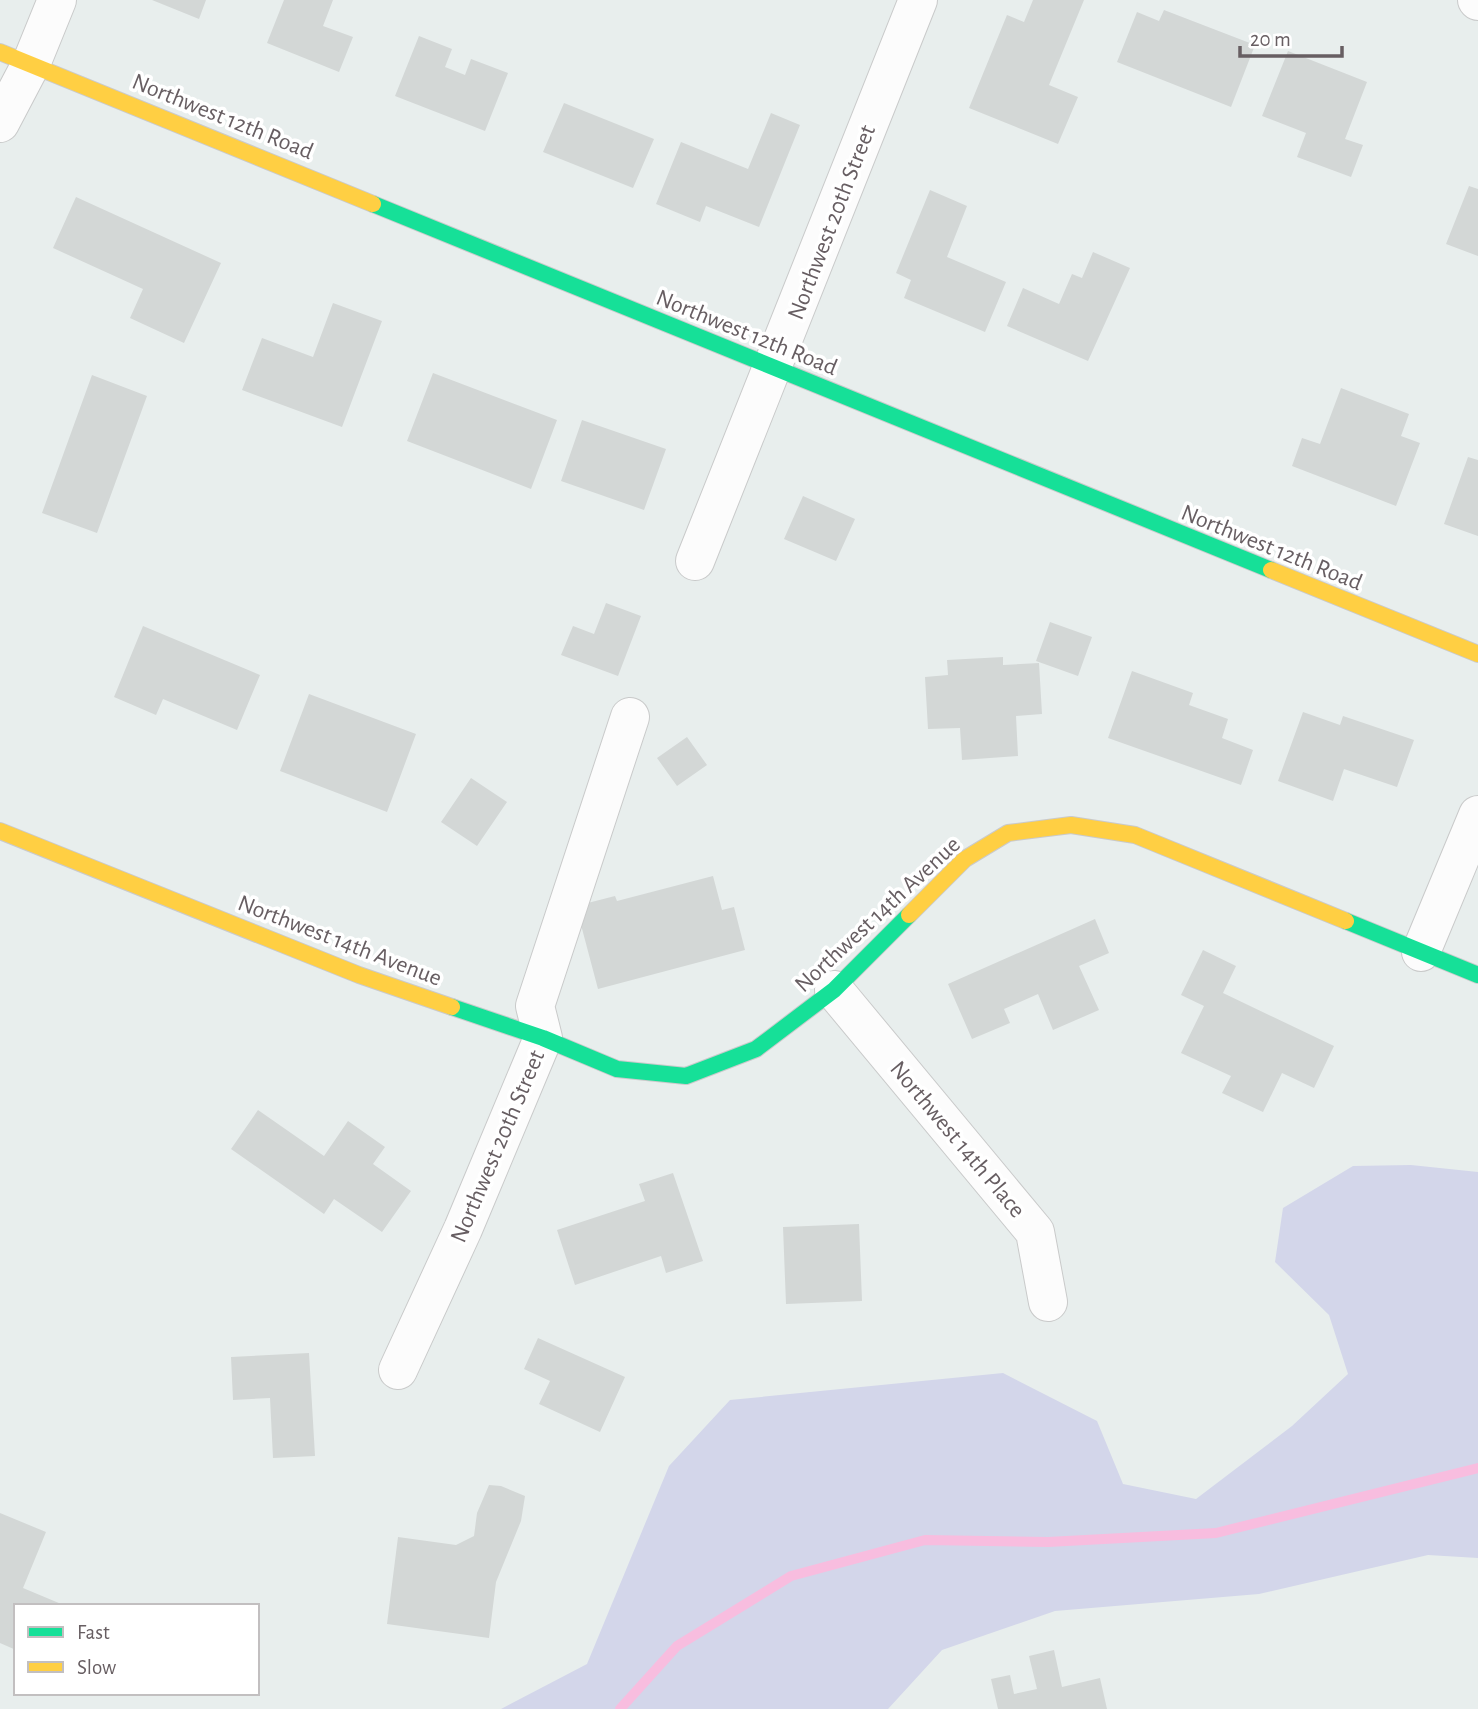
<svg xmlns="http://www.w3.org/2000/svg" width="1478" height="1709" viewBox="0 0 1478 1709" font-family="'Alegreya Sans',sans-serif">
<rect width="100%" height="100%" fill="#e8eeed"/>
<path fill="#d3d6ea" d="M1411,1165L1478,1172V1558L1428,1555L1259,1594L1055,1611L942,1650L888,1709H501L587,1664L669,1466L730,1400L1003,1373L1097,1421L1123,1484L1196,1499L1292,1426L1348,1374L1329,1315L1275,1262L1283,1208L1353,1166Z"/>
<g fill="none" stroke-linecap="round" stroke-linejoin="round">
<path stroke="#f8bddf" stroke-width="10" d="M620,1709L677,1646L791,1576L925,1540L1048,1542L1216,1533L1478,1468"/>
</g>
<path fill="#d3d7d6" d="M152,0H206L199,19Z
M284,0H333L323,26L353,37L339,72L267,43Z
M1033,0H1084L1049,85L1078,97L1058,144L969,108L1007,15L1024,22Z
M1164,10L1255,45L1231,107L1117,62L1137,12L1159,21Z
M419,36L452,49L445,67L465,75L471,59L508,73L485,131L395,96Z
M1288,51L1367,82L1345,139L1363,145L1351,177L1297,157L1306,133L1262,116Z
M564,103L654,139L633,188L543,152Z
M771,113L800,125L759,227L706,206L700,222L656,204L681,142L748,169Z
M1469,186L1478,189V256L1446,244Z
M930,190L967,206L947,257L1006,282L985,332L904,298L911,280L896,273Z
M76,197L221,263L184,343L130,318L143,289L53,248Z
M1093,252L1130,268L1088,361L1007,326L1023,288L1059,304L1072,274L1082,278Z
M333,303L382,321L342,427L242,390L262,338L313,357Z
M433,373L557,420L531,489L407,441Z
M92,375L147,396L97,533L42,513Z
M1341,388L1409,414L1401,436L1420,443L1396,506L1292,466L1302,438L1320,444Z
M582,420L666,449L644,510L561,481Z
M1468,457L1478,460V536L1444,524Z
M803,496L855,519L836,561L784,539Z
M606,603L641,616L618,676L561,655L573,626L594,634Z
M1050,622L1092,637L1078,676L1036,661Z
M143,626L260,675L237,730L163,699L156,715L114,697Z
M1003,657V665L1039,663L1042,714L1016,716L1018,756L962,760L960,728L928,729L925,677L948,675L947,660Z
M1132,671L1193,693L1189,705L1228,719L1222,738L1253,750L1241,785L1108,738Z
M309,694L416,734L387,812L280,771Z
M1303,712L1340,725L1343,716L1414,740L1397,787L1344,769L1333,801L1278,781Z
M687,737L707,765L677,786L657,758Z
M471,778L507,802L477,846L441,822Z
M713,876L722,910L734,907L745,950L598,989L576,906L615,896L617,901Z
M1095,919L1109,953L1079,966L1099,1010L1053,1030L1038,994L1004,1009L1010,1023L972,1039L948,984Z
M1203,950L1236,966L1223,993L1334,1046L1314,1088L1282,1073L1263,1112L1222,1093L1231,1076L1181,1053L1204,1006L1181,995Z
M258,1110L324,1156L348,1121L385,1147L373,1164L411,1191L382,1232L334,1199L324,1214L231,1149Z
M673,1173L703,1261L666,1273L661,1256L575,1285L557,1230L645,1201L639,1184Z
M859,1224L862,1301L786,1304L783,1227Z
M538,1338L625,1377L600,1432L539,1404L550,1381L524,1369Z
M309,1353L315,1456L273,1458L270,1398L233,1400L231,1357Z
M489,1485L501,1486L525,1496L521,1521L496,1582L489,1638L387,1624L398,1537L456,1545L474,1536L477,1513Z
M0,1513L46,1532L23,1588L66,1606H16V1650L0,1643Z
M1054,1650L1062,1687L1100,1678L1107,1709H998L991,1679L1010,1675L1014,1694L1037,1689L1029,1656Z"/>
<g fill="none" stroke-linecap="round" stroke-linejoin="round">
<defs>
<path id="street" d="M1477,0L1478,1
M0,123L31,64L57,0
M695,561L918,0
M1421,952L1478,815
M834,990L1035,1232L1048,1302
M398,1370L463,1229L543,1038L535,1006L630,717"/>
<path id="fast" d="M373,204L1271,570
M1346,921L1478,975
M452,1007L543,1038L617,1069L686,1076L756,1049L834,990L909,915"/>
<path id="slow" d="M0,52L373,204
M1271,570L1478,654
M0,831L359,975L452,1007
M909,915L965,859L1008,833L1071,825L1135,835L1346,921"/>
</defs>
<use href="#street" stroke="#c9caca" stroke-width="40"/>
<use href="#fast" stroke="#cacacb" stroke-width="18"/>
<use href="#slow" stroke="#cacacb" stroke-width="18"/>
<use href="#street" stroke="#fcfcfc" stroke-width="38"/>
<use href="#fast" stroke="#16e098" stroke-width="16"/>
<use href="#slow" stroke="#ffcf43" stroke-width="16"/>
</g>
<g text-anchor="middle" stroke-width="7" stroke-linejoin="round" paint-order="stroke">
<g font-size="24" fill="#675e62" stroke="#fff">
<text transform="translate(223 116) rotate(22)" y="8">Northwest 12th Road</text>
<text transform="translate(831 222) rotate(-69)" y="8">Northwest 20th Street</text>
<text transform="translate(747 332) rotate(22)" y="8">Northwest 12th Road</text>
<text transform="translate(1272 547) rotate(22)" y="8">Northwest 12th Road</text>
<text transform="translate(877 914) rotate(-43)" y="8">Northwest 14th Avenue</text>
<text transform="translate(340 940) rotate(21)" y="8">Northwest 14th Avenue</text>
<text transform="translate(958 1139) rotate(50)" y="8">Northwest 14th Place</text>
<text transform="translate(497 1146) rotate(-67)" y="8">Northwest 20th Street</text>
</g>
</g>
<rect x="14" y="1604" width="245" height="91" fill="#ffffff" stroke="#c2bfc0" stroke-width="2"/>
<rect x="28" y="1627" width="35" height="10" fill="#16e098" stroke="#c2bfc0" stroke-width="2"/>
<text x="77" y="1639" font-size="21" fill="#675e62">Fast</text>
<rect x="28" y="1662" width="35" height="10" fill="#ffcf43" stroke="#c2bfc0" stroke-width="2"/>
<text x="77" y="1674" font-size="21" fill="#675e62">Slow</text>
<path d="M1240 46v10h102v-10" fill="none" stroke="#675e62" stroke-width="3.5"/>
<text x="1250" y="46" font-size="21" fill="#675e62" stroke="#ffffff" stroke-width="5" paint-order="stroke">20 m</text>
</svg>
